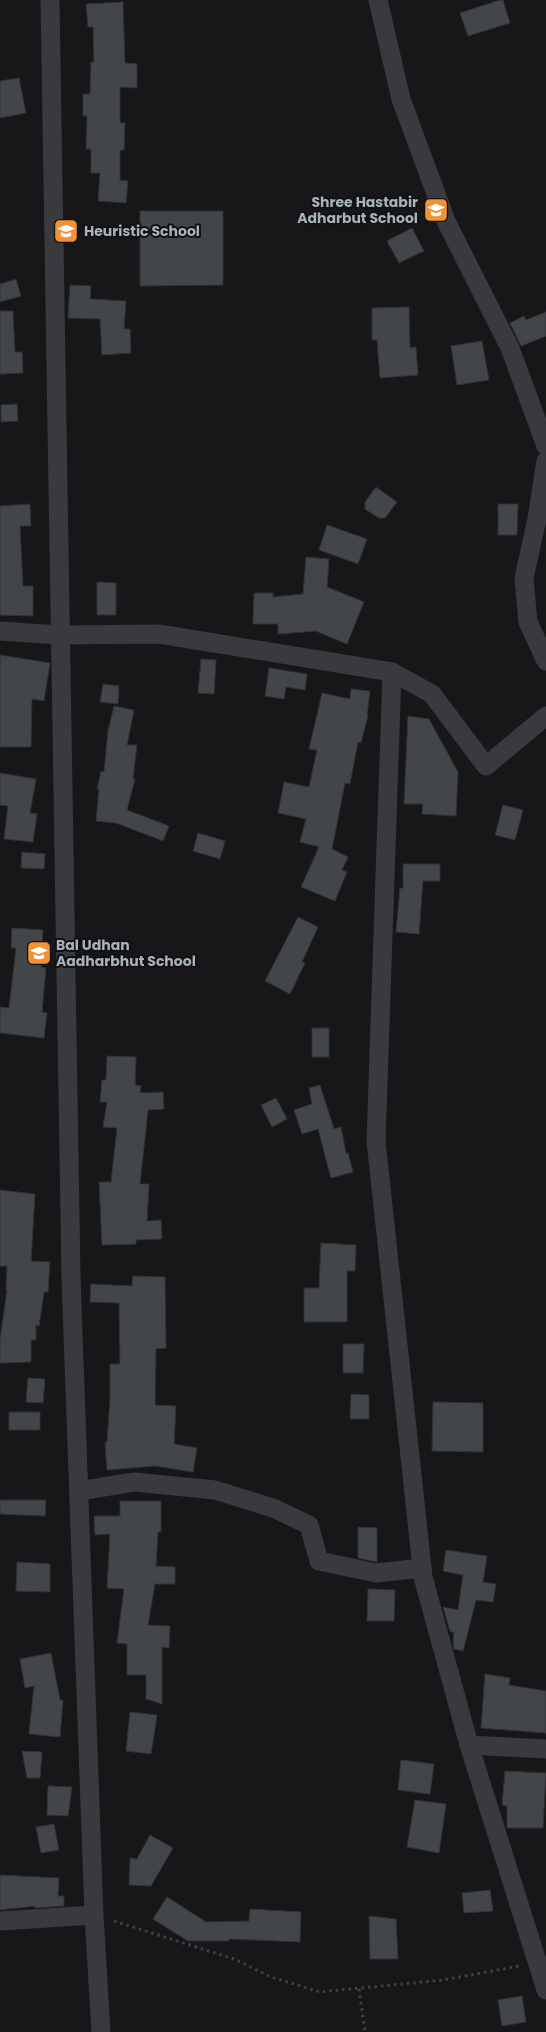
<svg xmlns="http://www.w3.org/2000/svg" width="546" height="2032" viewBox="0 0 546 2032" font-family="Poppins,sans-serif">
<rect width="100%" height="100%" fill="#171719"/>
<path fill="#434649" stroke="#313235" d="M500,0H503L510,23L468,36L460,13Z
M123,2L125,63L137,64V88L120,87V123H125L124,150H120V180L128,181L126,203L98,201L100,173H91V149H86L87,116H83V94H90L91,62H94L93,27H88L86,4Z
M19,78L26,113L0,118V81Z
M140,211H223V285L140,286Z
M412,228L424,251L399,263L387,241Z
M16,279L21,296L0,302V284Z
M70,285L91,286L90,299L126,301L124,329H130L131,353L102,355L100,319L68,318Z
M409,307L410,348L416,347L418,375L380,378L377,340H372V308Z
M0,311H13L15,352H22L23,373L0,374Z
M546,312V336L521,346L510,323L524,316L526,320Z
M482,341L489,380L457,385L451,346Z
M17,404L18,421L1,422V405Z
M376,487L397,502L385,518H379L365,509V502Z
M30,504L31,526H20L23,586H33V616L0,615V506Z
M498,504H518L517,535H498Z
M327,525L367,539L358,564L319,550Z
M306,557L329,559L327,587L364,602L347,644L316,631L278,634V624H253L254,593H273V597L303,594Z
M97,582L116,583V615H97Z
M0,655L50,663L44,701L32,699L31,747H0Z
M201,659L216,660L214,694L198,693Z
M269,668L307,674L305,690L286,687L284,699L265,696Z
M103,684L119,686L118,704L100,702Z
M351,689L370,691L367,715H368L361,743L358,742L350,784L345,783L332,849L348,857L342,870L347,872L335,901L301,887L319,847L300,842L306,819L278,813L284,782L309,787L317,750L309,749L322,693L350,699Z
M114,706L134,710L127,745H137L133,779H135L127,810L169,826L163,841L116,823L96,821L99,789H97L101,771L104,772L108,731Z
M408,716L429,719L458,772L456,816L422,814L423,804H404Z
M0,773L36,779L30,813L37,814L33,842L4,839L8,806L0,805Z
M503,805L523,810L515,840L495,835Z
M198,833L225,841L220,859L193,851Z
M22,852L45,854L44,869L21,868Z
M403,864H440V881H423L419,934L396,932L400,888H403Z
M298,917L318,927L302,962L305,963L290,994L265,981Z
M12,928L43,930L41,967L46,968L42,1012L47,1013L44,1038L0,1033V1007L9,1008L16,948H11Z
M312,1028H329V1057H312Z
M107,1056L136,1057L135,1085L141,1086L140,1093L163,1092L164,1109L148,1110L140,1184H149L147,1221L161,1220L162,1239L136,1240V1244L102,1245L99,1182H111L117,1128L103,1127L107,1102H100L102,1080H106Z
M320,1085L334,1129L341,1127L346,1153H348L353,1172L331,1178L318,1129L302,1134L294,1110L312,1104L309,1088Z
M276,1098L287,1119L272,1127L261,1105Z
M0,1190L35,1194L31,1261L50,1262L48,1292H44L39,1326L36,1325V1340H31V1362L0,1363V1340L7,1290H6L7,1266H0Z
M321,1243L356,1245L355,1271H347V1322H304V1288H319Z
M133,1276L165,1277L166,1348L156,1349L155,1405L176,1406L174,1444L197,1448L193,1472L155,1466L107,1470L105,1442H107L110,1400V1364H120L119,1303L90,1302L91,1284L132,1286Z
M343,1344H364L363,1373H343Z
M28,1378L45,1379L43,1403L26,1402Z
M351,1394L369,1395V1419H350Z
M433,1402L483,1403V1452L432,1451Z
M9,1412H40V1430H9Z
M0,1500H46L45,1516L0,1514Z
M120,1501H161V1532H158L156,1566L175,1567V1584H155L148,1625L170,1626L169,1648L162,1647V1704L146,1699V1675H127V1644L117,1643L124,1589L107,1588L110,1534L95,1535L94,1516H120Z
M358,1527L377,1528V1562L358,1558Z
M446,1550L487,1556L483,1582L496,1584L493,1602L476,1600L463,1651L454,1649L453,1643L454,1633L450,1631L443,1607L458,1610L463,1575L443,1571Z
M17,1562L50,1564V1592L16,1591Z
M368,1589L395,1590L394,1621H367Z
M51,1653L60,1700H63L60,1737L29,1734L34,1686L25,1688L20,1659Z
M485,1674L510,1678L509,1685L546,1691V1733L481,1728Z
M130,1712L157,1715L151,1754L126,1751Z
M22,1751L42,1752L40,1778H27Z
M401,1760L434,1764L430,1794L398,1790Z
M505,1771L546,1773L543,1828H507V1806L502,1805Z
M48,1786L72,1787L68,1816L47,1815Z
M415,1800L446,1804L439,1853L407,1847Z
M54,1824L59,1850L41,1853L36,1827Z
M150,1835L173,1848L151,1886L129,1885L130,1858L137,1859Z
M0,1875L59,1878L58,1896H64V1906L35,1908V1906L0,1910Z
M490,1890L493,1911L464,1913L462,1893Z
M167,1897L206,1922L249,1921L250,1909L301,1912L300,1942L229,1939V1941H188L153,1919Z
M369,1916L396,1919L398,1959H370Z
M522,1996L526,2022L502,2026L498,2000Z"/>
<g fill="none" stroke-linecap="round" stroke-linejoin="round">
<path stroke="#3e4145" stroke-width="3" stroke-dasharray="2.5 4" stroke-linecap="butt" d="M114,1921L234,1959L271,1977L320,1992L443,1980L519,1966
M359,1989L365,2032"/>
<path stroke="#383a3e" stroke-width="19" d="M50,0L71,1278L94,1915L101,2032
M378,0L401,99L446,221L510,348L546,446
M546,461L537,519L524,578L528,622L546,661
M0,631L59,635L159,634L392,672L432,694L486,766L546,716
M392,672L376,1141L423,1577L469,1745L546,1990
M79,1491L134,1482L215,1490L273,1508L309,1525L319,1561L376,1573L422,1568
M469,1745L546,1749
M0,1921L94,1915"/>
</g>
<defs>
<symbol id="school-square" viewBox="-11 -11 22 22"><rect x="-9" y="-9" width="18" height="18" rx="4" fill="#f29136" stroke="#121214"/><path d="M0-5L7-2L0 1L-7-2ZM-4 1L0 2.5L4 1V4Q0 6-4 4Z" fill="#fff"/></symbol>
</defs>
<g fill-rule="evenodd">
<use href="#school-square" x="422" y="196" width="28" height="28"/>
<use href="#school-square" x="52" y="217" width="28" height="28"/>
<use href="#school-square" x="25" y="939" width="28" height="28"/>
</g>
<g text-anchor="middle" stroke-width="4" stroke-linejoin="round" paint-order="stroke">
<g font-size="14" font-weight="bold" fill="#a9b1b9" stroke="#121214" text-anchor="start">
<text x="418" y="207" text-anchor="end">Shree Hastabir<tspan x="418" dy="16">Adharbut School</tspan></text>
<text x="84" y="236">Heuristic School</text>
<text x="56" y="950">Bal Udhan<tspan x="56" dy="16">Aadharbhut School</tspan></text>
</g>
</g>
</svg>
